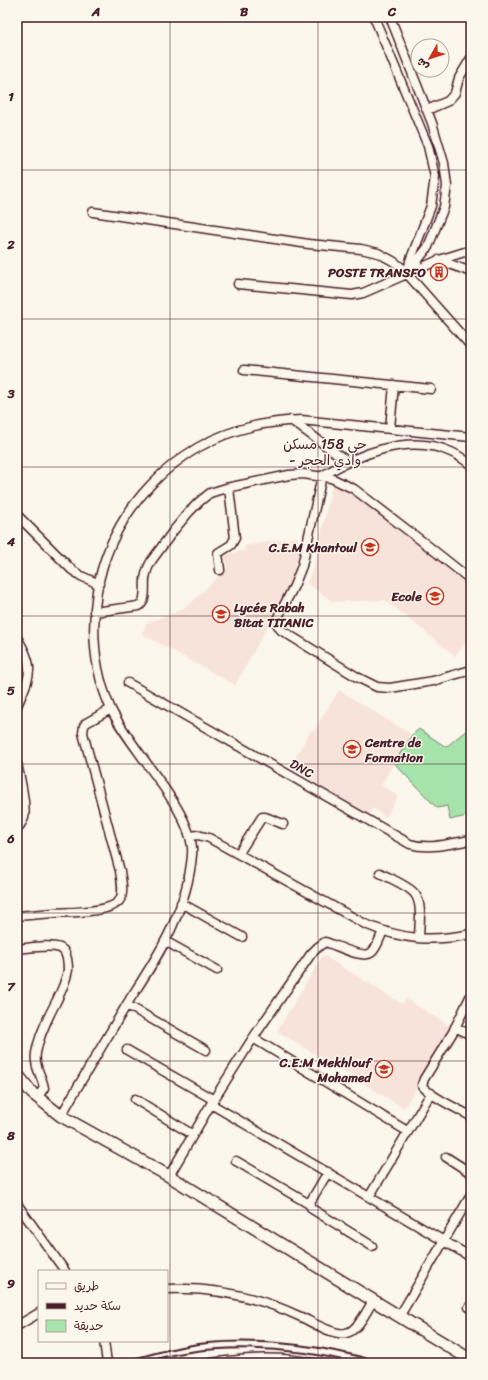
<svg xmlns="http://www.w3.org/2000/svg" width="488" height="1380" viewBox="0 0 488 1380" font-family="Sriracha,'Playpen Sans Arabic',sans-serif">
<rect width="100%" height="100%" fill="#fbf7ec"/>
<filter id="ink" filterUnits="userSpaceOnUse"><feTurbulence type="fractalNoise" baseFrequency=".025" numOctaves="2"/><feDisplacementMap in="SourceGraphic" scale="8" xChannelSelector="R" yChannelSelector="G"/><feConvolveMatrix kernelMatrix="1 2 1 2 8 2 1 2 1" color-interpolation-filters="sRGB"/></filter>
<g filter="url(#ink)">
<path fill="#f7e3d9" d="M332,486H336L353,494L410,537L471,587V636L455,656L385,600L333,602L307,583L314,566Z
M298,537V571L235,685L142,634L147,623L181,610L191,603L227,568L225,554L245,551L244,546Z
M339,690L412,735L394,763L381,785L398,796L386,817L372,808L368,815L290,767L311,730L314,731Z
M323,955L402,1004L406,999L453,1028L404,1108L277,1031Z"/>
<path fill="#a6e4ac" stroke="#78826c" d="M471,728V815L450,820L447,806L437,808L394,763L412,735L419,729L446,747L468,729Z"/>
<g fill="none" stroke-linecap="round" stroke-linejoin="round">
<defs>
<path id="minor" d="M374,17L428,146L435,177L431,206L410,261L408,272
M390,17L432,123L444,163L447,186L444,207L428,247L407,274
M427,110L448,101L455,93L459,78L471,58
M93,212L309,244L361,249L378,253L393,261L402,268L471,346
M439,260L471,272
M238,284L352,295L363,293L439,260L471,250
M244,370L431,389
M291,420L348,462
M390,428L394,385
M471,465C465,460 458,455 451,452C409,433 358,454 322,476L302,566L294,586L278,617L277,624L281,630L357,677L377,687L390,688L433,681L471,670
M17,515L72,570L81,576L99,584
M220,570L218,553L231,545L235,538L229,488
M94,612L139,606C147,602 144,587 145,579C146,572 148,566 152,560L174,530L189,512L200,501L210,493L226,488L289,475L303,474L331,478L354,489L427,545L471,580
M17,638C36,668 30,675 17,706
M128,683L410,844C430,850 451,843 471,840
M17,764C20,777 27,806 24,818C22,822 20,826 17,829
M191,836L198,835L209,838L365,924C403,940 431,942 471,934
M239,853L262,817H265L283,824
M380,873C389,878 409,886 415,894C423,905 419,925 419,938
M181,903L242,937
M17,916C29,915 41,914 54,913C69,912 109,913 119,901C125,893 121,880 120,871L83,733L84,726L86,723L111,709
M165,941L217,970
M17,949C29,948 49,944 60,948C67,951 68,963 68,970C66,981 61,992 56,1002C48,1017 39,1035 36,1053C34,1068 42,1075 44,1088L37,1098
M471,995L453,1032L424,1079L422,1085C426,1094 461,1111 471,1116
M127,1005L206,1050
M455,1027L471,1035
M253,1038L407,1131
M127,1050L214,1100
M135,1099L193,1135
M211,1104L253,1038L311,954L318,947L325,942C336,945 362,959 371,953C377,949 380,937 383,931
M61,1116C83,1077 107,1038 130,999C145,976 161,952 172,927C182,905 190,879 192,855C196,813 128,748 110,707C94,670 91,631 97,591C111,511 173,444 254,426C270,422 285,421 301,420L471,437
M446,1157L471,1173
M236,1161L309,1204L312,1209L372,1246
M169,1176L211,1104L471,1257
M369,1197L431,1093
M17,1204L65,1271
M309,1204L328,1172
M167,1289C213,1287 259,1297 301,1317C312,1322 334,1336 346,1333C358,1331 367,1310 373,1301
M469,1307L471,1308
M399,1317L471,1195
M17,1326L39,1313
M104,1341L107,1363
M209,1363C245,1359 278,1355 313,1363"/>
<path id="secondary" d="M17,1074L32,1093L61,1116L169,1176L471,1360"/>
</defs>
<use href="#minor" stroke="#4a1f2b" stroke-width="11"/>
<use href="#secondary" stroke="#4a1f2b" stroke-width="14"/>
<use href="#minor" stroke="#fbf7ec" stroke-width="8"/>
<use href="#secondary" stroke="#fbf7ec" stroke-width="11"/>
<path stroke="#4a1f2b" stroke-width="2" d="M119,1363C148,1355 177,1346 208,1343C264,1338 329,1346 382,1363
M143,1363C209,1341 288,1346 356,1363"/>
</g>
</g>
<path fill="none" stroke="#4a1f2b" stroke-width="1" stroke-opacity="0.55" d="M170,17V1363M318,17V1363M17,170H471M17,319H471M17,467H471M17,616H471M17,764H471M17,913H471M17,1061H471M17,1210H471"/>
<defs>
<symbol id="building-ring" viewBox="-11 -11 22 22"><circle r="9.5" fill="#fbf7ec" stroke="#c8321e" stroke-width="1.5"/><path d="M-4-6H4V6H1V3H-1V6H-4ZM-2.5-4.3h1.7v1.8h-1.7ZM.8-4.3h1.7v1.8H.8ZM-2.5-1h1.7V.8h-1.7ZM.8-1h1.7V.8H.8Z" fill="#c8321e"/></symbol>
<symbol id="university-ring" viewBox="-11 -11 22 22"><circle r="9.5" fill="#fbf7ec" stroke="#c8321e" stroke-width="1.5"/><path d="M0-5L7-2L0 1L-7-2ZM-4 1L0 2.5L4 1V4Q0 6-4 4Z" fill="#c8321e"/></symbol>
<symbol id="school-ring" viewBox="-11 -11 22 22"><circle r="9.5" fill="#fbf7ec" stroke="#c8321e" stroke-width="1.5"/><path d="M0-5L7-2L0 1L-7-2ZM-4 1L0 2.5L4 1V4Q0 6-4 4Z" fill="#c8321e"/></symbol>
</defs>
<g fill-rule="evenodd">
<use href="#building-ring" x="429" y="262" width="20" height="20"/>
<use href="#university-ring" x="360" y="537" width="20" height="20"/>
<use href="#school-ring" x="425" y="586" width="20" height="20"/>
<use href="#university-ring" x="211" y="604" width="20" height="20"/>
<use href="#university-ring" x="342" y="739" width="20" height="20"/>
<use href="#school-ring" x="374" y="1059" width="20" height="20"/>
</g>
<g text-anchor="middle" stroke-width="3" stroke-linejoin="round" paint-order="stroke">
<g font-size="13" font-weight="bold" fill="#4a1f2b" stroke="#fbf7ec" text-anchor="end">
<text x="426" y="277">POSTE TRANSFO</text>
<text x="357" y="552">C.E.M Khantoul</text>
<text x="422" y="601">Ecole</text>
<text x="234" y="612" text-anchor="start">Lycée Rabah<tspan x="234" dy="15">Bitat TITANIC</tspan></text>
<text x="365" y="747" text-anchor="start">Centre de<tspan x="365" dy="15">Formation</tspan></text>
<text x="371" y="1067">C.E.M Mekhlouf<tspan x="371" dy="15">Mohamed</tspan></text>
</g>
<g font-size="13" fill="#4a1f2b" stroke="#fbf7ec">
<text transform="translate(302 768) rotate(30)" y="5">DNC</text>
</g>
<g font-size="14" fill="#4a1f2b" stroke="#fbf7ec">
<text x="325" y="449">حي 158 مسكن<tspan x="325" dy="16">- وادي الحجر</tspan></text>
</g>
</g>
<rect width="488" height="1380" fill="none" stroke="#fbf7ec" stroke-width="44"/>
<rect x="38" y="1270" width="130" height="72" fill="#fbf7ec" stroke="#b4a19f"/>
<rect x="46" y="1283" width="20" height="6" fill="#fbf7ec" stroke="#b4a19f"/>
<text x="74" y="1290" font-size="12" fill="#4a1f2b">طريق</text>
<rect x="46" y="1303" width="20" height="6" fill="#4a1f2b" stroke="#b4a19f"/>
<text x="74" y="1310" font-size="12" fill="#4a1f2b">سكة حديد</text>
<rect x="46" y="1320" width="20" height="12" fill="#a6e4ac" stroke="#b4a19f"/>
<text x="74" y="1330" font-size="12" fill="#4a1f2b">حديقة</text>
<g transform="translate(430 58) rotate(231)"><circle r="19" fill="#fbf7ec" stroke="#b4a19f"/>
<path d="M0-3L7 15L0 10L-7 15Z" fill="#c8321e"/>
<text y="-6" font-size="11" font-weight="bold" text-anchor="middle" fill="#4a1f2b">ش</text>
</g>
<rect x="22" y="22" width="444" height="1336" fill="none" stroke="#4a1f2b" stroke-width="1.5"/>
<g font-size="13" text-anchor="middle" font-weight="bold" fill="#4a1f2b">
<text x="96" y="16">A</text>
<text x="244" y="16">B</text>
<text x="392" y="16">C</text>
<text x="11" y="101">1</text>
<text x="11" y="249">2</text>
<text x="11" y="398">3</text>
<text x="11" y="546">4</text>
<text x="11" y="695">5</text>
<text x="11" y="843">6</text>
<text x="11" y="991">7</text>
<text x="11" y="1140">8</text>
<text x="11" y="1288">9</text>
</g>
</svg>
